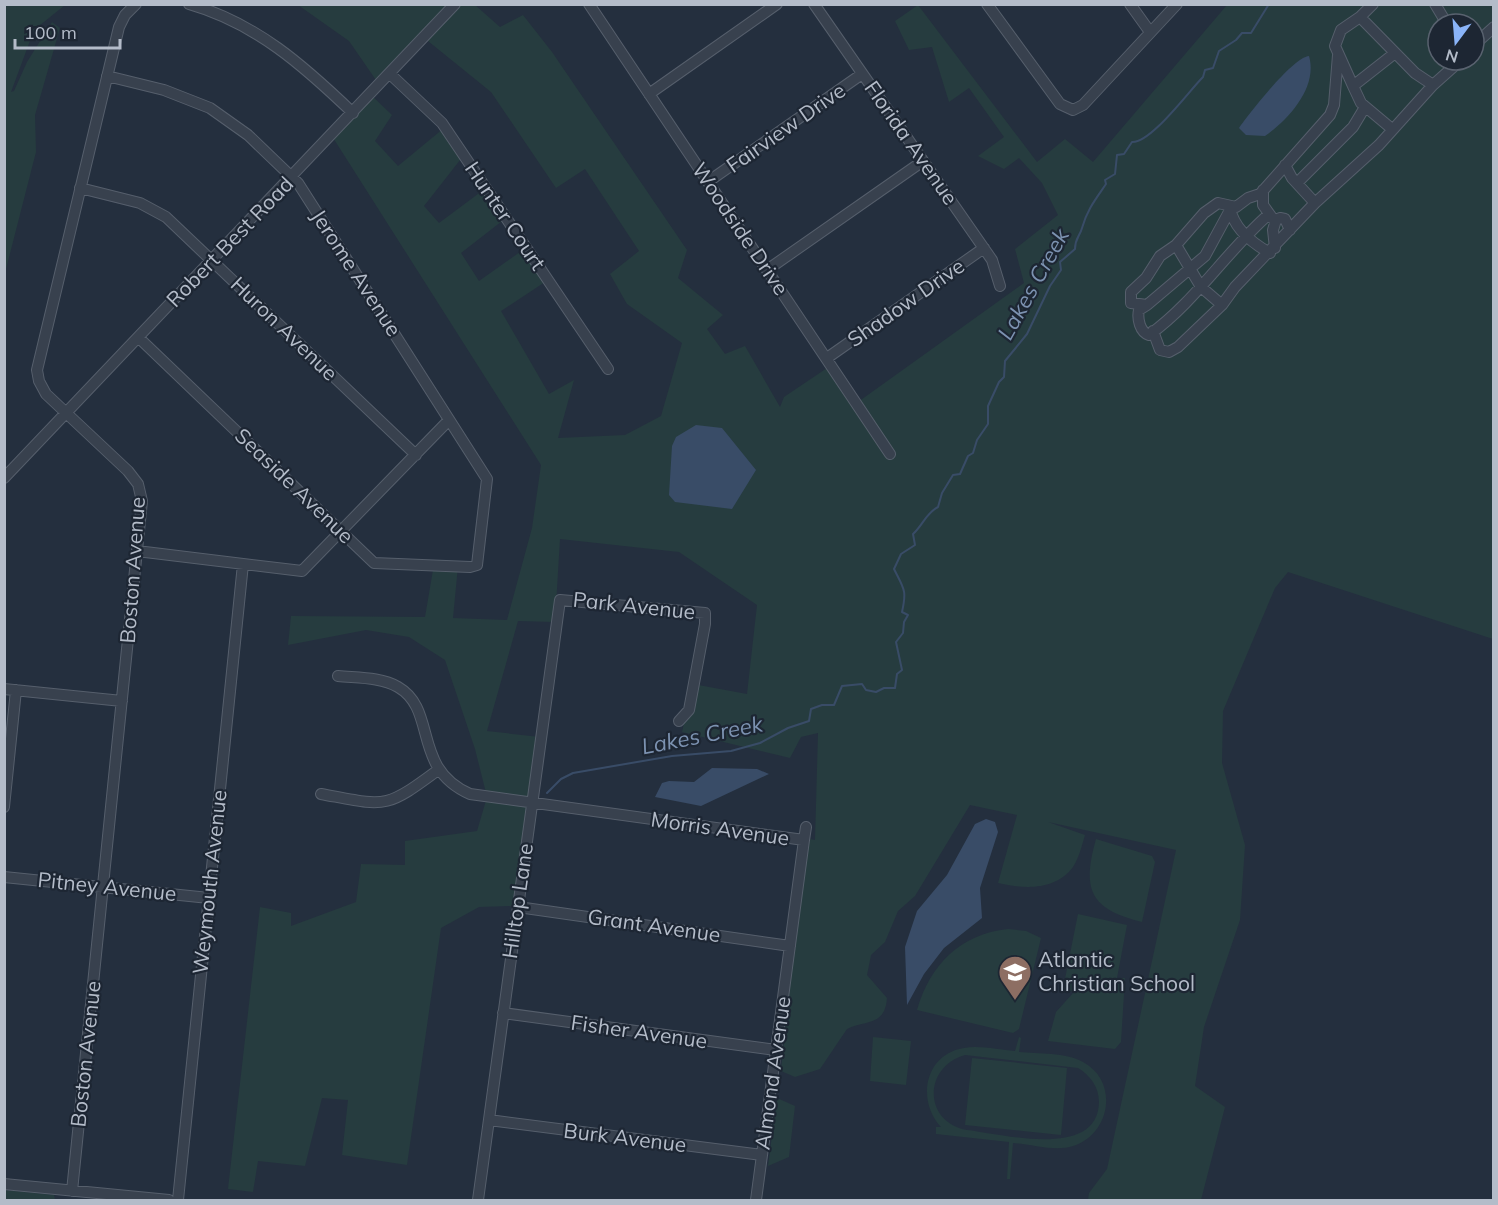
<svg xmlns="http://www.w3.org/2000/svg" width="1498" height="1205" viewBox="0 0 1498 1205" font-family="Mulish,sans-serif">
<rect width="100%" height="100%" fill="#242f3e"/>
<path fill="#263c3f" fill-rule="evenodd" d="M5,4L65,5L34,30L11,92L14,91L27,62L52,22L60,28L35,115L36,152L5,273Z
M298,5H475L500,27L523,15L552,52L687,250L678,278L723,315L707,329L725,354L745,346L780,407L784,397L833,364L858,402L1024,283L1015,249L1058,215L1042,183L1019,158L1004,169L978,156L1004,137L969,88L949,102L932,47L909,50L895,21L918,5L1037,162L1065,139L1093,162L1227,5H1493V639L1288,572L1275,588L1223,711L1222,763L1245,845L1240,920L1204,1027L1195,1086L1225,1107L1201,1200H1088L1089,1193L1107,1169L1176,850L1048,822L1085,835C1082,845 1079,858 1073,867C1055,891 1024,889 998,883L1017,815L970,805L915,896L898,911L885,942L871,955L867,975L887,998C885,1027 864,1020 847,1029L820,1069L795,1077L781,1071L804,838L815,840L818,733L801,737L790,758L682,732L693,684L747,694L757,605L679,552L560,539L555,622L518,621L487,731L540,737L522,870L512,906L479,907L441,928L407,1165L342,1155L348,1100L322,1098L305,1166L258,1161L253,1192L228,1189L260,907L291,913V926L356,902L361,864L405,865V841L477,831L487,797L475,749L445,660L409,637L366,630L288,645L291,616L425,617L434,564L458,566L453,618L507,620L532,528L541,465L330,133L369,93L392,115L375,141L398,166L444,128L464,155L424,206L439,223L486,188L506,218L461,253L479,281L527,247L548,280L501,311L549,394L574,380L558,438L625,435L661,416L682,343L627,304L610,274L639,251L585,169L556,188L491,92L423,37L378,83L349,41ZM1438,24H1474V60H1438Z
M1096,839L1152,856L1155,862L1142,922C1089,909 1082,889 1096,839Z
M1078,914L1127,925L1117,978H1125L1121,1042L1115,1049L1048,1041L1056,1012L1074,992L1063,989Z
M1008,929L1026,931L1041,938L1019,1029L1013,1033L917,1010C930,965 960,934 1008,929Z
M873,1037L911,1041L906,1085L870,1081Z
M1019,1037L1021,1038L1019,1052C1039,1054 1065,1052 1083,1062C1119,1081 1111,1134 1073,1146C1055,1152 1032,1144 1013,1143L1010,1179H1007L1009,1142L936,1134V1127H941C916,1100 925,1054 964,1048C980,1045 999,1050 1015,1051ZM965,1055L1078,1068C1090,1075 1099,1087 1099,1102C1098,1160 1002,1134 967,1130C923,1122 923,1067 965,1055Z
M972,1058L1067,1068L1061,1135L965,1125Z
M777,1098L795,1106L789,1157L768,1166Z
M4,1190L54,1195L55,1200H5Z"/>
<path fill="#394c67" d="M1309,56C1318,87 1289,119 1265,136L1246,135L1239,128C1249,114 1293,57 1309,56Z
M696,425L722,428L756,470L732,509L675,502L669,495L672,446L676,437Z
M712,768L757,769L769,774L701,806L655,797L662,783L669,781L694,782Z
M986,819L995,822L998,832L980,888L982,918L944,948L924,974L907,1005L905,947L917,911L947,875L975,824Z"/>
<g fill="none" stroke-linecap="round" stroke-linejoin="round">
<path stroke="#394c67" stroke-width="2" d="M547,793L561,779L573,773L672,756L731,751L760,743L788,728L809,721L811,709L822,705H834L842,686L862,684L866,690L876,692L884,688H895L897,674L902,670L896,642L903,633L904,622L908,615L902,612C907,590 904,589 894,569L901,554L915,545L913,534C923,525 926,513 938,507L942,493L953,475L960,474L968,456L973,453L977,440L988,424V406L999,382L1004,377L1005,361L1027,334L1050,286L1061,270L1060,262L1075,249C1075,238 1080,236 1082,228C1087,210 1095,200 1106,184L1105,180L1115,174L1117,155L1124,154L1132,142C1151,143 1188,92 1203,77L1205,70L1213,68L1219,51L1236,40L1242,33H1251L1269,4"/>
<defs>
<path id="minor" d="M189,4C256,23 304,66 353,113
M589,4L890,454
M814,4L992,260L1000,286
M987,4L1060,104L1073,110L1083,105L1177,4
M1130,4L1150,32
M1373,4L1360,17L1415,73L1433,85
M1435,4L1447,24
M1360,17L1341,30L1335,46L1353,86L1395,53
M1474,45L1494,27
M390,74L442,123L608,369
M107,76L164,90L210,108L248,135L298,183L487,479L477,565L470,567L374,563L139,338
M1353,86L1361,103L1392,129
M649,94L777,4
M1285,165L1292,178L1315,203
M709,181L862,74
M1297,183L1353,127L1365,107
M80,188L140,203L166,217L416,455
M1263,190V205L1273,219
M1230,208C1234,229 1252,243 1270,253
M1230,210L1205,256L1147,305L1131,303V292L1146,278L1160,256L1176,245L1204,213L1218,203L1236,207L1248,198L1260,194L1330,115L1334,105L1338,55
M1176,245L1201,287L1222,305
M1275,248L1273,230L1276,220L1280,218L1285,219L1290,230
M767,270L923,161
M1147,305L1139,310C1137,319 1140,332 1149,335C1195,302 1226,252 1268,215
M1153,331L1160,350L1169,352L1178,347L1222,305L1235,287L1315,203L1379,145L1433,85L1461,60
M827,358L984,248
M4,478L455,4
M137,551L302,571L449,420
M338,676C357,678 381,677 398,687C438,710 411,768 470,794L804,840L756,1200
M4,689L122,701
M321,794C386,806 384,810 438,770
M4,807L16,690
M804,840L806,827
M4,877L209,898
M518,907L790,946
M503,1013L776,1050
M489,1120L762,1155
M4,1184L169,1200
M72,1191L142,501L138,484L128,471L46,394L39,381L37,370L119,27L125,15L136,4
M178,1200L243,564
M478,1200L560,600L705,613V624L689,710L679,721"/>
</defs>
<use href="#minor" stroke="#565f6c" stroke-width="12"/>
<use href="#minor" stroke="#38414e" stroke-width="10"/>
</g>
<defs>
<symbol id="school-pin" viewBox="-11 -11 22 30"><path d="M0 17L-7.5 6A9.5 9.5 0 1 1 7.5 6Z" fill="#8d6e63" stroke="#1d2633"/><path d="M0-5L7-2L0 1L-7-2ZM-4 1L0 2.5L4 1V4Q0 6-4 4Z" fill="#fff"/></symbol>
</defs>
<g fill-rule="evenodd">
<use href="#school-pin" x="996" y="953" width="38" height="52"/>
</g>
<g text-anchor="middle" stroke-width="4.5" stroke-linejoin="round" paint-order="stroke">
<g font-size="21" fill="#b4bcc9" stroke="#1d2633">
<text transform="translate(786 128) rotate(-35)" y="7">Fairview Drive</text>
<text transform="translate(911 143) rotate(55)" y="7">Florida Avenue</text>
<text transform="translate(505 216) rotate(56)" y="7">Hunter Court</text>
<text transform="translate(740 229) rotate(56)" y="7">Woodside Drive</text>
<text transform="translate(230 242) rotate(-46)" y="7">Robert Best Road</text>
<text transform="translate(356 273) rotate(57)" y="7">Jerome Avenue</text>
<text transform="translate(906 303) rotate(-35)" y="7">Shadow Drive</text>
<text transform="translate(284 329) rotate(44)" y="7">Huron Avenue</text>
<text transform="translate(294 486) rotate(44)" y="7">Seaside Avenue</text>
<text transform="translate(133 570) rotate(-86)" y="7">Boston Avenue</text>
<text transform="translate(634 606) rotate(6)" y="7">Park Avenue</text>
<text transform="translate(720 829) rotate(8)" y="7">Morris Avenue</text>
<text transform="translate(210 882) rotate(-84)" y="7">Weymouth Avenue</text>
<text transform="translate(107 887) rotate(6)" y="7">Pitney Avenue</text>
<text transform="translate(518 901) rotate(-82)" y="7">Hilltop Lane</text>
<text transform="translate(654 926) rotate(8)" y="7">Grant Avenue</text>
<text transform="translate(639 1032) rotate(8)" y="7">Fisher Avenue</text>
<text transform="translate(86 1054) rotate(-84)" y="7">Boston Avenue</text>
<text transform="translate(773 1073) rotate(-82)" y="7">Almond Avenue</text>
<text transform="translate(625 1138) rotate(7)" y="7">Burk Avenue</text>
</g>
<g font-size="21" fill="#b4bcc9" stroke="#1d2633" text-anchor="start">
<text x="1038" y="967">Atlantic<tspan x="1038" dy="24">Christian School</tspan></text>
</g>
<g font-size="22" font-style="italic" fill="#7c92b1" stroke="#1d2633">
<text transform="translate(1033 284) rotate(-61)" y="8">Lakes Creek</text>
<text transform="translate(702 735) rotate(-11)" y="8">Lakes Creek</text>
</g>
</g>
<rect width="1498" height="1205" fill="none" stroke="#b4bcc9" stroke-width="12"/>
<g transform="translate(1456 42) rotate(196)"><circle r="28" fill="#1d2633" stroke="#59626f" stroke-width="1.5"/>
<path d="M0-4.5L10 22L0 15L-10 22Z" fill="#8ab4f8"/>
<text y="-9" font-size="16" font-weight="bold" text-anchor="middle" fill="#b4bcc9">N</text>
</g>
<path d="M15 39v9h105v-9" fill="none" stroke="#b4bcc9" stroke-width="3"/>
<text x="24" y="39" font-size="18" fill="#b4bcc9" stroke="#1d2633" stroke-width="4.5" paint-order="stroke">100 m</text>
</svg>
